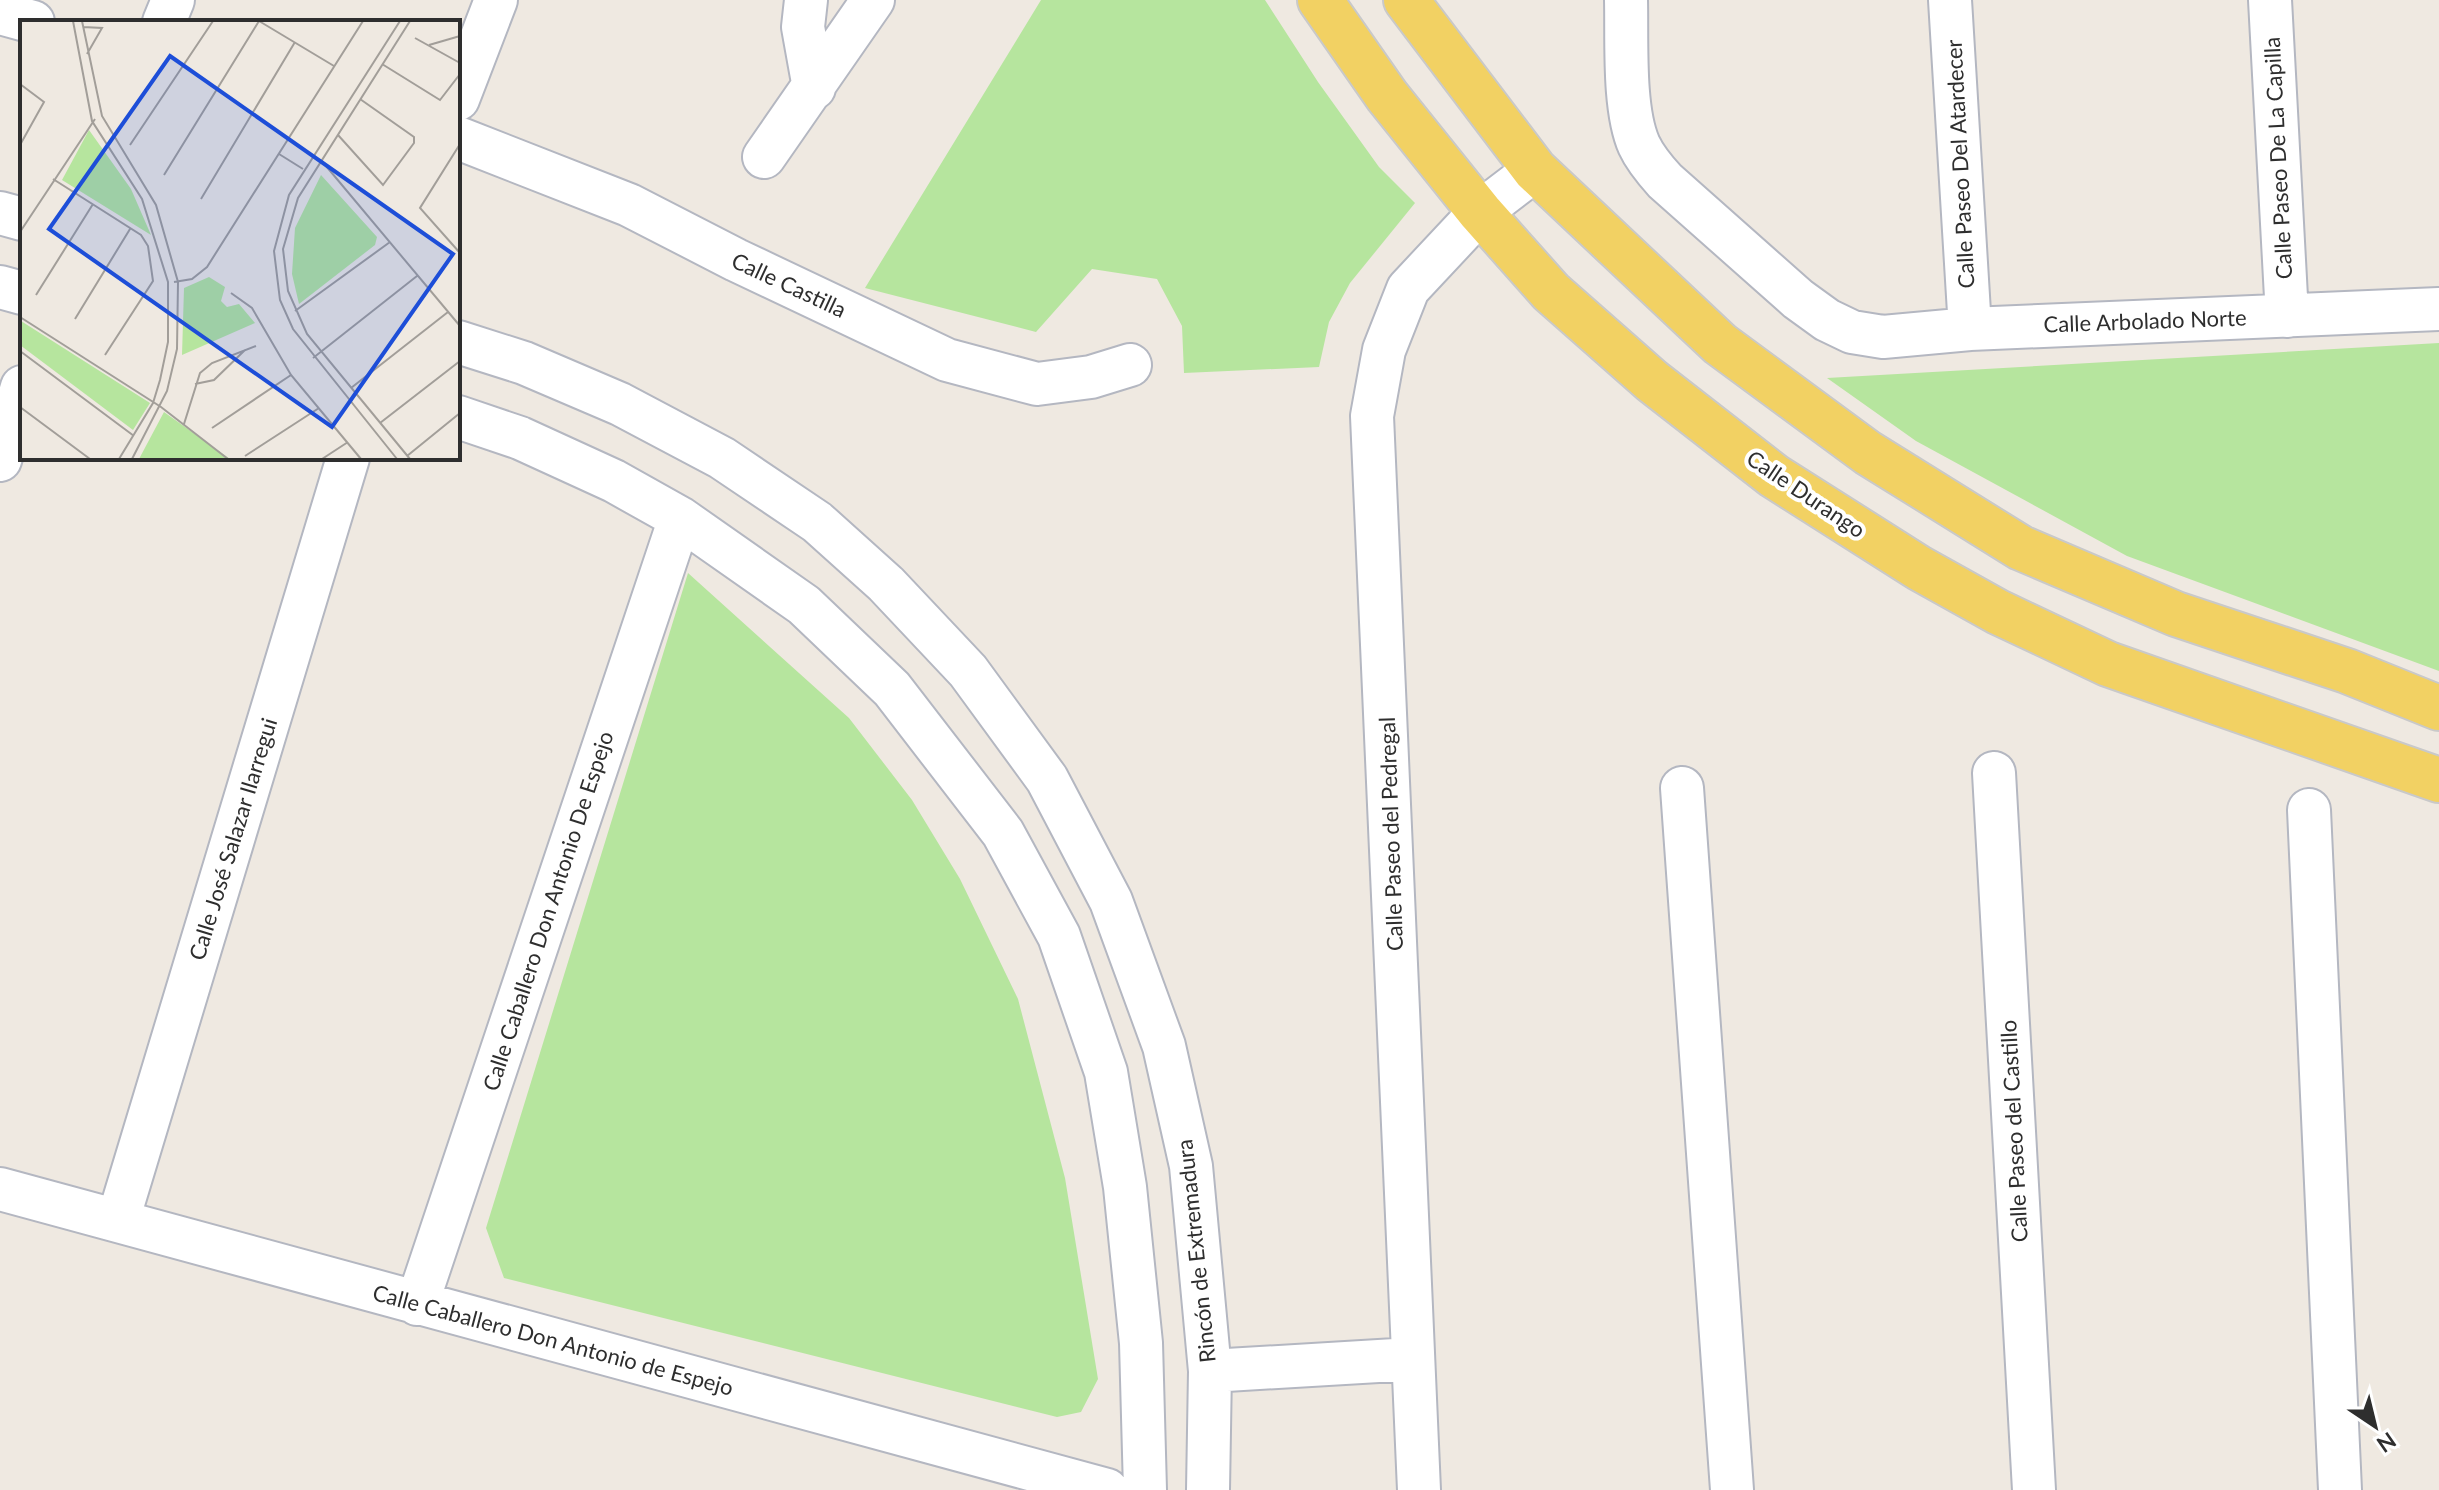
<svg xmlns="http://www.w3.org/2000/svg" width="2439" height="1490" viewBox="0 0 2439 1490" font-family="Lato,sans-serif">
<rect width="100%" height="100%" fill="#efe9e1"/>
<path fill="#b6e59e" d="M1041,0H1265L1318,82L1379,167L1415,203L1350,283L1329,322L1319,367L1184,373L1182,326L1157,279L1092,269L1036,332L865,288Z
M2439,343V671L2127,556L1916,441L1827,378Z
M688,573L849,718L912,800L960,879L1018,999L1065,1178L1098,1379L1081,1412L1057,1417L504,1278L486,1228Z"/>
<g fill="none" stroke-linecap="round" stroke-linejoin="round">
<defs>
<path id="minor" d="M806,0L803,27L814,88
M1626,0C1627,40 1623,109 1639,145C1645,158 1655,170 1665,181L1798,299L1827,320L1852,332L1883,337L1970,329L2439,309
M1950,0L1970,329
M2270,0L2287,316
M0,13L33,22
M164,22L173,0
M458,99L496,0
M458,138L629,205L736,260L947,360L1037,384L1091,377L1130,365
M764,157L873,0
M0,213L22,219
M0,287L22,293
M458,342L524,363L620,404L722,458L817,522L886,584L968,671L1047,779L1111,901L1164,1046L1191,1166L1210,1371L1208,1490
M458,417L520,438L614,481L680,518L804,605L892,689L1003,833L1059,936L1106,1072L1125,1187L1141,1343L1145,1490
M0,460L22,387
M1994,773L2034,1490
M1682,788L1732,1490
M2309,810L2340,1490
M0,1189L1107,1490
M118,1220L348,458
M417,1304L680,518
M1210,1371L1412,1359
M1419,1490L1372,416L1384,350L1408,289L1480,212L1535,170"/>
<path id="major" d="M1320,0L1387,96L1480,212L1551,292L1652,381L1774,476L1919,568L1998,612L2108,664L2439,780
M1406,0L1535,170L1720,344L1868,453L2021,548L2176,614L2347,671L2439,708"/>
</defs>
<use href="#minor" stroke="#b4b7c1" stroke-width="46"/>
<use href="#major" stroke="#c9c9c9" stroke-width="48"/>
<use href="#minor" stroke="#fff" stroke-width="42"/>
<use href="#major" stroke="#f2d163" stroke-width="44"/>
</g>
<g text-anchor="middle" stroke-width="8" stroke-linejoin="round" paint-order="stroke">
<g font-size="22" fill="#2e2e2e" stroke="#fff">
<text transform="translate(2278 158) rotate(-93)" y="8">Calle Paseo De La Capilla</text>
<text transform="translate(1960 164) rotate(-93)" y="8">Calle Paseo Del Atardecer</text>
<text transform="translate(789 285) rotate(25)" y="8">Calle Castilla</text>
<text transform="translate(2145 321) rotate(-2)" y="8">Calle Arbolado Norte</text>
<text transform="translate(1806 494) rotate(34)" y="8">Calle Durango</text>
<text transform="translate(1391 834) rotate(-92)" y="8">Calle Paseo del Pedregal</text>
<text transform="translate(233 839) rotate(-73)" y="8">Calle José Salazar Ilarregui</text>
<text transform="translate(548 911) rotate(-72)" y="8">Calle Caballero Don Antonio De Espejo</text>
<text transform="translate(2014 1131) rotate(-93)" y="8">Calle Paseo del Castillo</text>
<text transform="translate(1196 1251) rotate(-96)" y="8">Rincón de Extremadura</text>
<text transform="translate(553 1340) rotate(15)" y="8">Calle Caballero Don Antonio de Espejo</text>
</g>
</g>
<g transform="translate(20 20)">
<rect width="440" height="440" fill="#efe9e1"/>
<path d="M69,110L111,169L131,215L42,160ZM301,155L357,217L355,225L279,284L272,254L275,208ZM189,257L205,267L201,281L207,287L219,284L235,303L162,335L164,268ZM1,301L130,383L113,410L0,325ZM144,392L210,439H119Z" fill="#b6e59e"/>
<path fill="none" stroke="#a29e99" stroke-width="2" d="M53,1L72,101L122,179L148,262V322L140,360L133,383L99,439M62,1L82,96L136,185L158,262L157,329L147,371L112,439M63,7L82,8L67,34M395,18L440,43M409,25L440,16M362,44L420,80L440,54M0,64L24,82L0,125M318,115L363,165L394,123V117L340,79M440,124L400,188L440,233M110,125L193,1M259,134L283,149M301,140L440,306M144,155L239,1L314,46M33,159L121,215L128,226L133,261L85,335M181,179L275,22M0,212L75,99M154,262L172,259L187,247L343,1M211,273L232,288L271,355L341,439M16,275L73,184M275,291L370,222M0,297L141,387L208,439M55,299L110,209M0,331L114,416M293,338L397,256M175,364L194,360L225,330M331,368L428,292M0,387L70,439M360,403L440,341M164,404L180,353L192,343L236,326M192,408L271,355M225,436L299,388M387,436L440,393M302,439L328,422M377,439L273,309L260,280L254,231L269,175L380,1M390,439L287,314L268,271L263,229L278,178L390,1"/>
<path fill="#1d4ed8" fill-opacity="0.15" stroke="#1d4ed8" stroke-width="4" d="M150,36L433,234L312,407L29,209Z"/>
<rect width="440" height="440" fill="none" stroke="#2e2e2e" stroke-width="4"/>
</g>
<g transform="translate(2375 1426) rotate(145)" stroke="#ffffff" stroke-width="6" paint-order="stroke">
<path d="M0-6L14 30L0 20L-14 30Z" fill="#2e2e2e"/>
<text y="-12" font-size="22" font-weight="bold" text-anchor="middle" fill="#2e2e2e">N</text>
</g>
</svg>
